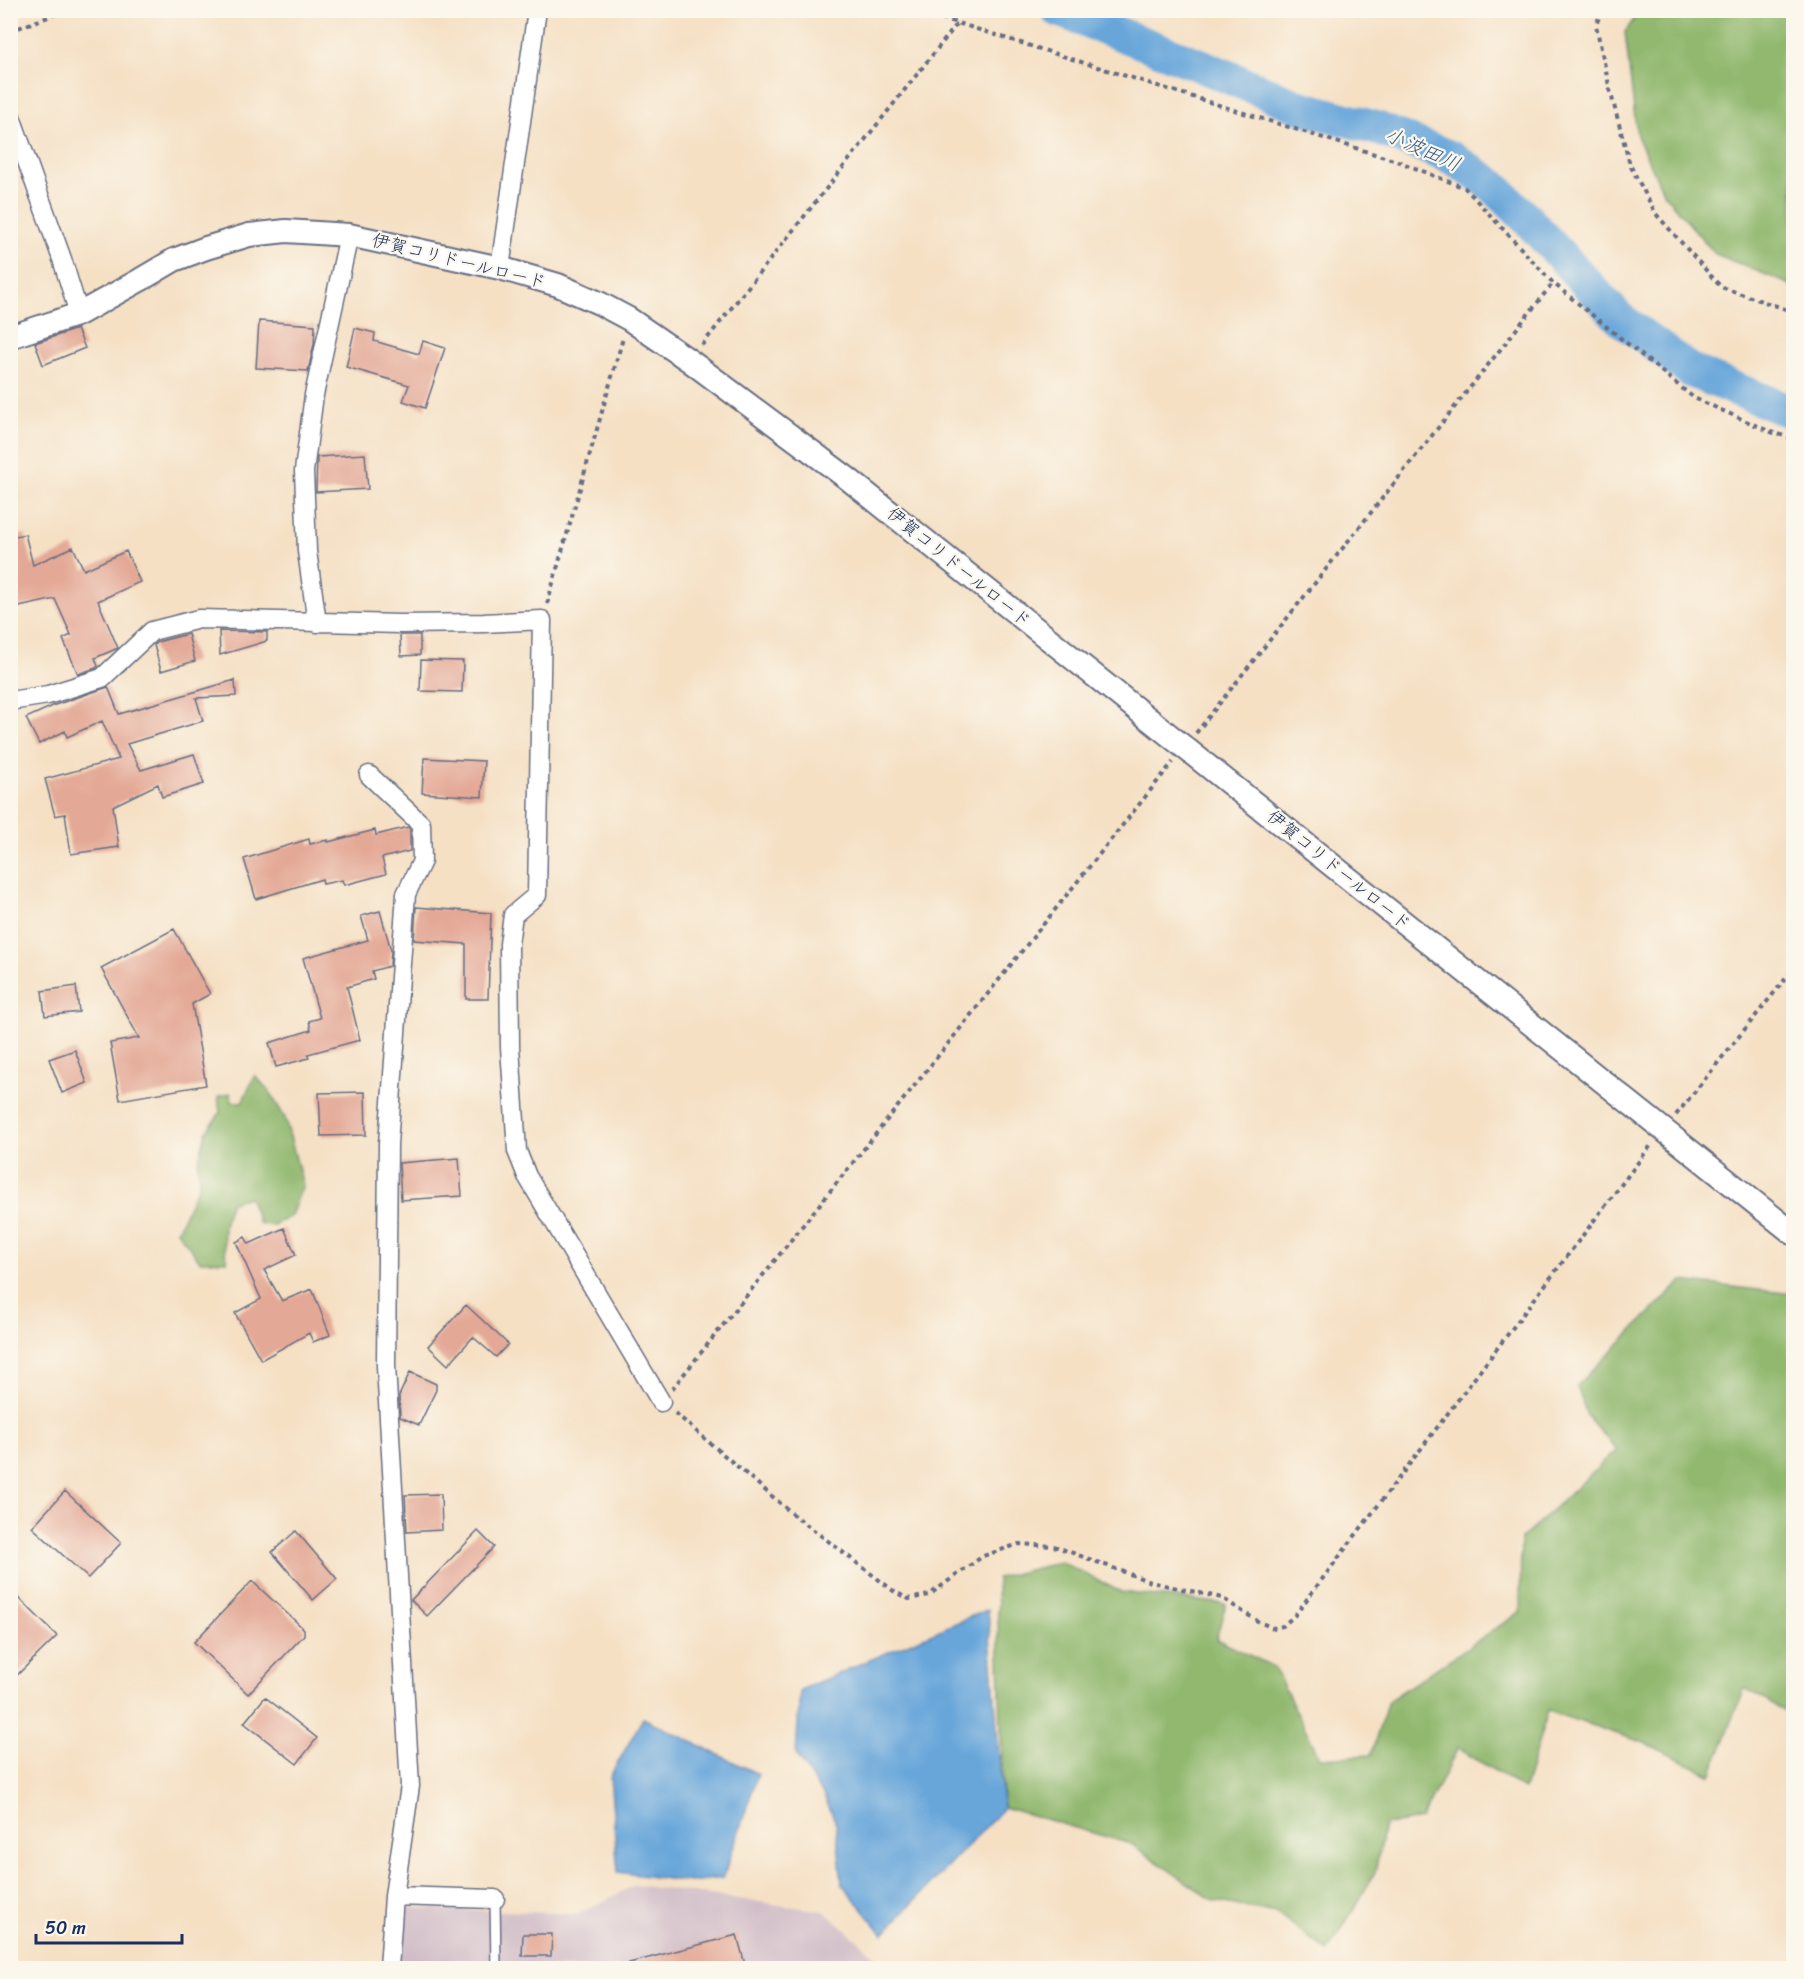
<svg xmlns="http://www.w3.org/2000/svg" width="1804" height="1979" viewBox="0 0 1804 1979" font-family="Sriracha,'Klee One',sans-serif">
<rect width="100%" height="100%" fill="#fbf7ec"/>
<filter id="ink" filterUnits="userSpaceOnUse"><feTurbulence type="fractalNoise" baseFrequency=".0167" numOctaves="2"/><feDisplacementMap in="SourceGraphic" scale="12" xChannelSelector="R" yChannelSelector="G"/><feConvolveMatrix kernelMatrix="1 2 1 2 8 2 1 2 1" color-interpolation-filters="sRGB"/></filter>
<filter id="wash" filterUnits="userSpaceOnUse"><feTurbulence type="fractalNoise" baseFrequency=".008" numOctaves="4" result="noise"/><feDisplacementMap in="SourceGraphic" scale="24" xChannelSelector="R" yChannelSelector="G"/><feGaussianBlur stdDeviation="1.35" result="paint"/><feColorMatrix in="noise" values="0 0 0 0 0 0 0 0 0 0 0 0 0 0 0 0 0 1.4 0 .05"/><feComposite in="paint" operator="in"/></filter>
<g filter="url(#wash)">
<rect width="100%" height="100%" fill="#f5e0c4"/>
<path fill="#d1bdc8" d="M635,1885L824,1911L889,1968H398L403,1907L578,1914Z"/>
<path fill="#91b86e" stroke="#567466" stroke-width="1.5" d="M1640,11H1793V286L1715,254L1664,194L1637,136L1625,32Z
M255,1075L271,1094L285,1118L303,1185L291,1216L272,1226L259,1223L249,1197L231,1202C222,1225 222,1237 227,1261H200L177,1231L199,1184L198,1163L206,1132L220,1113L218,1097L230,1093L232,1102H242Z
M1682,1281L1793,1294V1717L1745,1688L1711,1775L1648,1744L1548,1711L1524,1789L1458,1748L1421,1819L1384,1825L1375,1873L1328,1952L1277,1913L1214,1901L1131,1844L1003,1807L997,1578L1061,1562L1121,1592L1226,1604L1216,1639L1274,1667L1320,1758L1371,1755L1388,1701L1520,1612L1521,1539L1617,1450L1587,1416L1577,1386Z"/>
<path fill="#67a6da" stroke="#416a9c" stroke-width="1.5" d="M988,1609L1003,1809L883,1934L842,1884L836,1823L824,1796L796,1755L800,1690Z
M643,1718L758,1774L723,1878L690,1882L618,1872L610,1777Z"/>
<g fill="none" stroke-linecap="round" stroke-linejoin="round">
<path stroke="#67a6da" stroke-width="34" d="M1058,10L1197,64L1300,107L1379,129L1450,157L1491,184L1526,218L1619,318L1691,371L1794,413"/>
</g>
<g id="blocks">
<path fill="#e4a996" d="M259,321L315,325L314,344L308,371L256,368Z
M355,328L375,333L374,341L419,354L423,341L445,348L425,408L403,401L409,385L346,367Z
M77,329L85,348L43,365L35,343Z
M365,454L368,489L316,492L317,457Z
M25,534L33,565L73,547L84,570L126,551L140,582L98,601L118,648L95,658L98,666L96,668L78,674L63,639L71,635L55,599L10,609V537Z
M219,631L267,632V641L220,655Z
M188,634L195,661L161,671L154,645L157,642Z
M400,635H420V655L401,656Z
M421,660L463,661L462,692L420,691Z
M235,680L236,696L196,698L203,721L127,744L141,770L194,754L204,784L162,797L158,784L113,806L119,847L71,854L65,814L55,816L45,779L119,759L102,721L67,737L65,731L39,744L26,718L55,705L108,687L119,714Z
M424,758L484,761L482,797L422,793Z
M408,827L410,829V851L382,858L386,874L344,885L342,880L323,884L322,879L256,899L244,859L309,839L310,844L328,840V842L375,830L376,835Z
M416,907L491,913L488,999H466V944L414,940Z
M380,911L391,950L390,966L372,971L374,979L347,987L360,1040L308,1054L309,1058L276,1067L269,1043L311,1030L309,1021L320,1018L303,958L368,940L361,916Z
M174,929L210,994L192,1004L206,1085L120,1100L110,1043L139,1038L101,968Z
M76,986L79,1012L45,1016L42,991Z
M75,1050L87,1083L62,1093L49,1059Z
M365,1092L366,1135L321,1136L319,1093Z
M459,1158L462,1196L401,1200L399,1163Z
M284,1228L296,1255L264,1270L282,1301L312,1289L330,1335L313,1342L309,1333L261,1360L235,1313L261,1299L236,1242L245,1237L249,1244Z
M466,1305L508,1344L496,1357L473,1337L448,1365L428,1346Z
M410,1372L436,1384V1390L419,1425L400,1417L399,1396Z
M65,1491L121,1543L88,1578L32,1527Z
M441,1494L442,1530L407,1532L405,1495Z
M296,1531L337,1579L313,1600L272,1552Z
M478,1531L494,1547L427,1616L411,1600Z
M252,1581L304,1629V1635L248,1694L194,1642Z
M10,1589L57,1636L10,1682Z
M265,1697L317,1738L297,1764L244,1723Z
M523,1934H552L551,1956H522Z
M737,1935L746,1968H630L629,1963Z"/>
</g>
</g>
<g filter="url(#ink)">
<use href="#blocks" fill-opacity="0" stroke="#676d82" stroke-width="1.5"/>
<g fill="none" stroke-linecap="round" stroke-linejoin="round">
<defs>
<path id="service" d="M495,1899L496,1968"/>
<path id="minor" d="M10,114L62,259L79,314
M500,268L537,10
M317,623L307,551L304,471L314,395L349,235
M10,701L48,695L102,678L152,631L199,619L401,624L484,623L542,620L537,895L513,915L509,944L510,1047L517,1151L527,1176L661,1402
M369,775L421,824L422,861L406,894L388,1144L386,1366L410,1786L394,1896L389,1968
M394,1896L495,1899"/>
<path id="tertiary" d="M10,337L79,314L140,280L174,260L206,248L249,235L286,231L349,235L500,268L558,285L599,303L629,319L690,361L847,478L1794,1234"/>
</defs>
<use href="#service" stroke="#676d82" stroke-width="12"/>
<use href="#minor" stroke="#676d82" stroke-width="21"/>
<use href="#tertiary" stroke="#676d82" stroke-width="26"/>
<path stroke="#676d82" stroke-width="4" stroke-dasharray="4.5 4.5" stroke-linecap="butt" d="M916,10L1400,162L1465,188L1553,283L1694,398L1771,432L1794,439
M1602,10L1596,25L1610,90L1630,165L1656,214L1721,287L1794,312
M10,31L67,10
M702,345L957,24
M547,604L623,338
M1196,733L1553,283
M1676,1115L1794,968
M672,1389L1173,762
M675,1413L794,1515L895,1592L909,1599L929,1595L983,1556L1019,1544L1054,1546L1151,1582L1222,1598L1259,1622L1273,1628L1283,1626L1295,1615L1652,1144"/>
<use href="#service" stroke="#fff" stroke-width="9"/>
<use href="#minor" stroke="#fff" stroke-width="18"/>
<use href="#tertiary" stroke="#fff" stroke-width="22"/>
</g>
</g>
<g text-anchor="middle" stroke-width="4.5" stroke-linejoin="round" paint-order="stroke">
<g font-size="18" fill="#1b2f5e" stroke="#fbf7ec">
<text transform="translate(459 261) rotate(14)" y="6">伊賀コリドールロード</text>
<text transform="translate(959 567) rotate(39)" y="6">伊賀コリドールロード</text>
<text transform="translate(1339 870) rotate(39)" y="6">伊賀コリドールロード</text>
</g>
<g font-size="20" font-style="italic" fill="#365989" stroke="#fbf7ec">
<text transform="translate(1423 149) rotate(24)" y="7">小波田川</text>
</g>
</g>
<rect width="1804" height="1979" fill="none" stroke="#fbf7ec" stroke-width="36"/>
<path d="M36 1934v9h146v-9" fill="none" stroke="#1b2f5e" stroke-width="3"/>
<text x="45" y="1934" font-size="18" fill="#1b2f5e" stroke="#fbf7ec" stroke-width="4.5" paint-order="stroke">50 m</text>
</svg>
